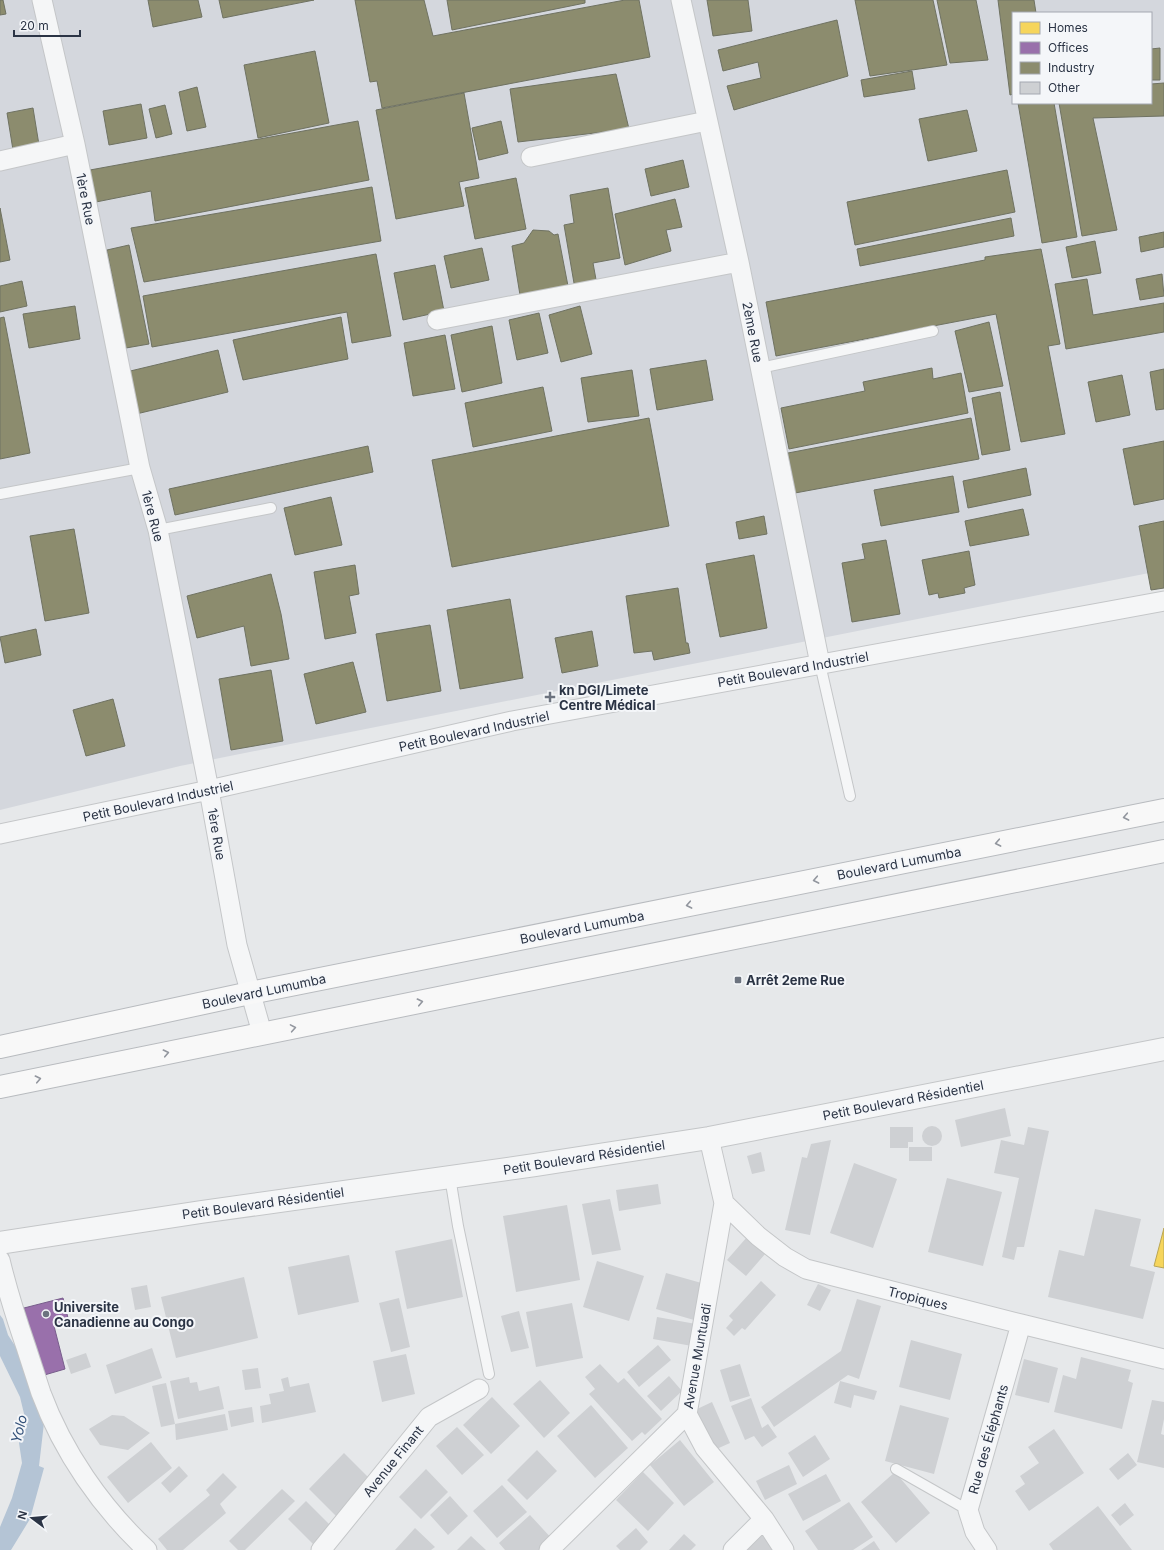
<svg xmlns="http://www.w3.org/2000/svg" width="1164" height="1550" viewBox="0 0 1164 1550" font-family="Inter,sans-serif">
<rect width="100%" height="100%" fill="#e6e8ea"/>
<path fill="#d4d7dd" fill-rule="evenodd" d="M0,0H1164V570L180,766L0,810ZM1013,13H1151V103H1013Z"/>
<path fill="#b4c4d5" d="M0,1315L3,1319L8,1335L21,1355L44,1423L39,1466L44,1468L30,1519L11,1550H0V1527L12,1498L22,1463L19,1443L26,1422L20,1397L0,1356Z"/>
<path fill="#f6d55c" stroke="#b9a555" d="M1164,1228V1268L1154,1266Z"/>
<path fill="#9970ab" stroke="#785e8c" d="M63,1298L69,1322L54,1326L65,1369L41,1376L24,1308Z"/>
<path fill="#8c8c6e" stroke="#6f7262" d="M0,0H3L6,14L0,15Z
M148,0H198L202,17L153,27Z
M219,0H314L223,18Z
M355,0H424L433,36L625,0H639L650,57L382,108L377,81L370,82Z
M447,0H585V3L452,30Z
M707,0H748L752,31L713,36Z
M855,0H933L947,65L870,76Z
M937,0H976L988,60L950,63Z
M998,0H1034L1036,13H1013V94L1010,95Z
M837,20L848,76L734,110L727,86L761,78L758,62L723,71L718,50Z
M1160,48V80H1151V49Z
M315,51L329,123L258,138L244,65Z
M912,71L915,89L864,97L861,80Z
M616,74L629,129L518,142L510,89Z
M1164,83V116L1093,118L1117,230L1082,236L1059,103H1151V84Z
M197,87L206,127L187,131L179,92Z
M464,93L479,178L459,182L464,206L396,219L376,110Z
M1018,103H1054L1077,237L1042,243Z
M141,104L147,138L109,145L103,111Z
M165,105L172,134L156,138L149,109Z
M33,108L39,145L13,150L7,113Z
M967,110L977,151L928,161L919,119Z
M358,121L369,180L155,221L151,191L96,202L90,170Z
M501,121L508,153L479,160L472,128Z
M683,160L689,187L651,196L645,169Z
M1007,170L1015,212L855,245L847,202Z
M516,178L526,229L475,239L465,188Z
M372,187L381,241L144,282L131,228Z
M608,188L620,258L593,263L597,285L575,289L564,225L574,223L570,195Z
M675,199L682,227L666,230L671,251L625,265L615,214Z
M0,208L10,260L0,262Z
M1011,218L1014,236L860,266L857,249Z
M533,230L549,231L554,235L558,234L568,286L520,295L512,246L524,243Z
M1164,232V247L1141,252L1139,237Z
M1095,241L1101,273L1072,278L1066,247Z
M129,245L149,344L126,348L107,250Z
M482,248L489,280L451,288L444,256Z
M1041,249L1060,344L1048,346L1065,434L1021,442L996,314L776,356L766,302L985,260V257Z
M376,254L391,336L352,343L347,312L152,347L143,296Z
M435,265L444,311L403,320L394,273Z
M1162,274L1164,296L1140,300L1136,279Z
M1087,279L1093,315L1164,303V332L1066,349L1055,284Z
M22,281L27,306L0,312V286Z
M75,306L80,339L29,348L23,314Z
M580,306L592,354L561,362L549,315Z
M539,313L548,353L517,360L509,320Z
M4,317L30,453L0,459V318Z
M341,317L348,359L243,380L233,340Z
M989,322L1003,386L969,392L955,331Z
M492,326L502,383L462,392L451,335Z
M445,335L455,389L413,396L404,343Z
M218,350L228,392L132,415L122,373Z
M706,360L713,400L657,410L650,369Z
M932,368L933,379L961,373L968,413L789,449L781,408L865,391L863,382Z
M1164,369V409L1156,410L1150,372Z
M632,370L639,416L588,422L581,378Z
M1122,375L1130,415L1096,422L1088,382Z
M543,387L552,431L473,447L465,403Z
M1000,392L1010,450L982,455L972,398Z
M649,418L669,526L452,567L432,460Z
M971,418L979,459L795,493L788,453Z
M1164,441V499L1134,505L1123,449Z
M368,446L373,472L175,515L169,489Z
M1026,468L1031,495L968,508L963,481Z
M953,476L959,512L881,526L874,490Z
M331,497L342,545L295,555L284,508Z
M1023,509L1029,535L970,546L965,521Z
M764,516L767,534L739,539L736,522Z
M1164,521V588L1151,590L1139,526Z
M74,529L89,613L45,621L30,536Z
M886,540L900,614L852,622L842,563L865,559L862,544Z
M969,551L975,585L964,588L965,593L939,598L938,593L929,595L922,560Z
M754,555L767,628L720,637L706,564Z
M355,565L359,594L349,596L356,633L325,639L314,572Z
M271,574L281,614L289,659L251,666L244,626L197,638L187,596Z
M678,588L686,643H688L690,653L654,660L652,651L634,653L626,596Z
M510,599L523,678L460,689L447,610Z
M430,625L441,691L387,701L376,634Z
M36,629L41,655L5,663L0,637Z
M592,631L598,666L562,673L555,638Z
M353,662L366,712L316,724L304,674Z
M271,670L283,741L231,750L219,679Z
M113,699L125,746L86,756L73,710Z"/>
<path fill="#ced0d3" d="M1005,1108L1011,1136L961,1147L955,1120Z
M922 1136a10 10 0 1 1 20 0a10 10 0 1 1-20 0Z
M890,1127H913V1142H908V1148H890Z
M1028,1127L1049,1131L1024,1247H1017L1014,1260L1002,1257L1019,1178L994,1173L1001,1140L1024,1145Z
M831,1140L810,1235L785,1230L802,1157L807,1158L811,1144Z
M909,1147H932V1161H909Z
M761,1152L765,1171L752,1174L747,1156Z
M854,1163L897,1179L873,1248L830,1233Z
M947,1178L1002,1192L983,1266L928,1252Z
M658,1184L661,1204L619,1211L616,1190Z
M610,1199L621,1250L592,1255L582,1204Z
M567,1205L580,1280L516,1292L503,1216Z
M1095,1209L1141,1219L1130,1266L1155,1272L1143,1319L1048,1297L1059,1250L1084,1256Z
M747,1237L765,1254L746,1276L727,1260Z
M452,1239L463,1297L407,1309L395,1251Z
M349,1255L359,1302L298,1315L288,1267Z
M597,1261L644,1276L629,1321L583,1307Z
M666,1273L705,1284L694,1320L656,1309Z
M244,1277L258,1338L176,1358L161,1297Z
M761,1281L776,1295L745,1330L742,1328L734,1336L726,1328L733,1320L729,1316Z
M818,1284L831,1290L820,1311L807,1305Z
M147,1285L151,1307L135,1310L131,1288Z
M399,1298L410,1347L391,1352L379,1303Z
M857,1299L881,1306L859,1379L848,1375L774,1427L761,1407L841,1351Z
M572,1303L583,1358L536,1367L526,1312Z
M519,1311L529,1348L511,1352L501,1316Z
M657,1317L696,1324L692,1346L653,1339Z
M911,1340L962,1354L950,1400L899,1387Z
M658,1345L671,1360L639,1387L627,1372Z
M152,1348L162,1378L115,1394L106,1365Z
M86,1353L91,1367L71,1374L66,1360Z
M406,1354L415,1394L382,1402L373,1361Z
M1081,1357L1131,1370L1128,1381L1133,1383L1122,1429L1054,1412L1063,1375L1076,1379Z
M1024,1359L1058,1368L1049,1403L1015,1395Z
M600,1364L618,1383L624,1378L662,1419L645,1435L642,1432L632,1441L589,1394L595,1389L585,1377Z
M740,1364L750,1396L730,1402L720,1370Z
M258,1368L261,1388L245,1390L242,1370Z
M669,1376L682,1391L661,1411L647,1396Z
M189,1377L190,1383L197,1382L199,1391L219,1386L224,1409L178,1419L170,1381Z
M288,1377L290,1387L309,1383L316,1412L262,1423L260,1406L271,1404L269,1394L284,1391L281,1379Z
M540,1380L570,1413L544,1438L513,1404Z
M840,1381L877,1391L874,1400L854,1395L851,1408L834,1403Z
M166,1383L175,1424L161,1427L152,1386Z
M492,1397L520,1426L491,1454L463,1425Z
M751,1398L762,1428L768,1424L777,1437L762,1447L754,1436L745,1440L731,1406Z
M1152,1400L1164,1402V1419L1161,1434L1164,1435V1468L1137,1462Z
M712,1402L730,1443L712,1451L695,1410Z
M591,1405L628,1448L595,1478L557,1436Z
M900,1405L949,1418L934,1474L885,1461Z
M252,1407L254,1422L231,1427L228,1411Z
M225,1414L228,1430L176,1440L175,1424Z
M112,1415L124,1416L150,1433L128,1450L100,1445L89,1429Z
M457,1427L484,1455L462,1475L436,1446Z
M1054,1429L1084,1473L1029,1511L1015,1491L1025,1484L1020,1476L1039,1463L1028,1447Z
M815,1435L830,1459L803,1477L788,1453Z
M680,1440L714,1482L684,1506L650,1465Z
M151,1442L172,1468L128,1503L107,1477Z
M537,1450L557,1471L527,1500L507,1480Z
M344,1453L373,1482L338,1518L309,1489Z
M1128,1453L1137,1465L1118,1480L1109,1469Z
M789,1465L797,1484L765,1500L756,1481Z
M179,1466L188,1476L170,1493L161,1483Z
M426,1469L448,1492L421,1519L399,1497Z
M643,1472L674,1503L648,1531L616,1500Z
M895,1472L930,1513L896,1543L861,1502Z
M223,1473L237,1487L220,1504L226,1513L183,1550H167L158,1539L210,1495L206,1490Z
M826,1474L841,1501L803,1521L788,1494Z
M502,1485L527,1512L497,1538L473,1511Z
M282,1489L295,1501L245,1550H238L229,1541Z
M450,1496L468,1516L448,1535L430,1515Z
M306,1501L335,1530L317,1548L288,1519Z
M849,1502L873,1537L853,1550H818L805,1531Z
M1125,1503L1134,1515L1120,1526L1111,1515Z
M1098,1506L1132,1550H1053L1049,1544Z
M530,1515L554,1541L544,1550H505L499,1543Z
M415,1528L435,1547L431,1550H395Z
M636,1528L648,1542L640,1550H620L616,1546Z
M684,1534L696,1545L691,1550H669Z
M761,1534L775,1550H743Z
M471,1536L486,1550H457Z
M874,1541L880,1550H861Z"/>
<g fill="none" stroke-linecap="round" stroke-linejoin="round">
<defs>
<path id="service" d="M760,368L933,331
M0,494L140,468
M158,530L271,508
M820,664L850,796
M450,1177L458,1226L489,1374
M896,1469L968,1510"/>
<path id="minor" d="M42,0L75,144L140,468L158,530L209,790L237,945L262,1033
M681,0L739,262L820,664
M531,157L707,121
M0,161L75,144
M437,320L739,262
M0,834L209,790L512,721L1164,601
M709,1138L724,1203L758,1236L785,1257L806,1269L1021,1324L1164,1359
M0,1260C7,1289 16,1318 26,1347C31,1362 36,1378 41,1393C63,1452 101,1507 147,1550
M687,1414L705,1448L764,1519L784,1550
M321,1550L429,1417L479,1389
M549,1550L687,1414L724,1203
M733,1550L764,1519
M987,1550L975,1532L968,1510L1021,1324"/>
<path id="tertiary" d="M0,1243L201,1212L535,1165L709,1138L1164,1049"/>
<path id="trunk" d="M0,1047L250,993L1164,810
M0,1087L1164,851"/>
</defs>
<use href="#service" stroke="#c4c6c8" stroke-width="12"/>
<use href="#minor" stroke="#c4c6c8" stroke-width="21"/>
<use href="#tertiary" stroke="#c4c6c8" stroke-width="24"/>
<use href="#trunk" stroke="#b8bbbf" stroke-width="24"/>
<use href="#service" stroke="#f5f6f7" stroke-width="10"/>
<use href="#minor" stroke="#f5f6f7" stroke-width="19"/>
<use href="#tertiary" stroke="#f5f6f7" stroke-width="22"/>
<use href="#trunk" stroke="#f8f8f8" stroke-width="22"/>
</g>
<defs><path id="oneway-chevron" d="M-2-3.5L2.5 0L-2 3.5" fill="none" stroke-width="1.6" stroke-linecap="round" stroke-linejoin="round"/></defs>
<g stroke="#92969e">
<use href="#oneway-chevron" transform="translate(1126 817) rotate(169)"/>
<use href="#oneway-chevron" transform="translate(998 843) rotate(169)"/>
<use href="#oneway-chevron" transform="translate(816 880) rotate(169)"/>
<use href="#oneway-chevron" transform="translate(689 905) rotate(169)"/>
<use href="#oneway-chevron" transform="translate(420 1002) rotate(-12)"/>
<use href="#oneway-chevron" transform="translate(293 1028) rotate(-10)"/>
<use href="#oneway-chevron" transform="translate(166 1053) rotate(-12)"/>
<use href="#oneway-chevron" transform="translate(38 1079) rotate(-12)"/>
</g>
<g fill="#6c737f" stroke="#f4f6f9" stroke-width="1.5">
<path d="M548 691h4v4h4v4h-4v4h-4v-4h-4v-4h4z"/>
<rect x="734" y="976" width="8" height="8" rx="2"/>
<circle cx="46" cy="1314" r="4"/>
</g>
<g text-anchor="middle" stroke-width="4" stroke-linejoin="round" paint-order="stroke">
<g font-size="13" fill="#2b3445" stroke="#f4f6f9">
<text transform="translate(86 199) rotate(79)" y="5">1ère Rue</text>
<text transform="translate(753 332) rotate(79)" y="5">2ème Rue</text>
<text transform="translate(153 516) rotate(75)" y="5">1ère Rue</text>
<text transform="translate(793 669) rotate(-10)" y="5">Petit Boulevard Industriel</text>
<text transform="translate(474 731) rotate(-12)" y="5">Petit Boulevard Industriel</text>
<text transform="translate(158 801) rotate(-12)" y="5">Petit Boulevard Industriel</text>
<text transform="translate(217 834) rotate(80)" y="5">1ère Rue</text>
<text transform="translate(899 863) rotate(-11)" y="5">Boulevard Lumumba</text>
<text transform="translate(582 927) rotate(-11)" y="5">Boulevard Lumumba</text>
<text transform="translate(264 991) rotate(-12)" y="5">Boulevard Lumumba</text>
<text transform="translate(903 1100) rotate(-11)" y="5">Petit Boulevard Résidentiel</text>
<text transform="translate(584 1157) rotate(-9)" y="5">Petit Boulevard Résidentiel</text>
<text transform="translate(263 1203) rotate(-8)" y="5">Petit Boulevard Résidentiel</text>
<text transform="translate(918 1298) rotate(14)" y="5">Tropiques</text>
<text transform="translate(697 1356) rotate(-80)" y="5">Avenue Muntuadi</text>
<text transform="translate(988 1439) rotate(-74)" y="5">Rue des Éléphants</text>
<text transform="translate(393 1461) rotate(-51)" y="5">Avenue Finant</text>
</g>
<g font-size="13" font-weight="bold" fill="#2b3445" stroke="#f4f6f9" text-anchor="start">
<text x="559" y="695">kn DGI/Limete<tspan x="559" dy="15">Centre Médical</tspan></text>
<text x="746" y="985">Arrêt 2eme Rue</text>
<text x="54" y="1312">Universite<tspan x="54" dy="15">Canadienne au Congo</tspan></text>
</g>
<g font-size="14" font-style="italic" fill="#34527a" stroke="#f4f6f9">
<text transform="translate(19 1429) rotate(-76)" y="5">Yolo</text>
</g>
</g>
<rect x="1012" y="12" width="140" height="92" fill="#f4f6f9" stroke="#a4a8b1"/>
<rect x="1020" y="22" width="20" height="12" fill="#f6d55c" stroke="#a4a8b1"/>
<text x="1048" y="32" font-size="12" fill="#2b3445">Homes</text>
<rect x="1020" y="42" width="20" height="12" fill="#9970ab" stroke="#a4a8b1"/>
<text x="1048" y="52" font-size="12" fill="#2b3445">Offices</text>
<rect x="1020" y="62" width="20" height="12" fill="#8c8c6e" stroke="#a4a8b1"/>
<text x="1048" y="72" font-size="12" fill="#2b3445">Industry</text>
<rect x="1020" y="82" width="20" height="12" fill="#ced0d3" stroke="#a4a8b1"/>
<text x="1048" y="92" font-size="12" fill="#2b3445">Other</text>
<g transform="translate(32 1518) rotate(286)" stroke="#f4f6f9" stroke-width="3" paint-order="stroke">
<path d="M0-3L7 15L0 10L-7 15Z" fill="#2b3445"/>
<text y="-6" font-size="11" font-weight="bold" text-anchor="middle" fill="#2b3445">N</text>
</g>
<path d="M14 30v6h66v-6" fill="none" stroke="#2b3445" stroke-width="2"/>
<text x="20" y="30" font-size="12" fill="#2b3445" stroke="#f4f6f9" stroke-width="3" paint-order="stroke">20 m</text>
</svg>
